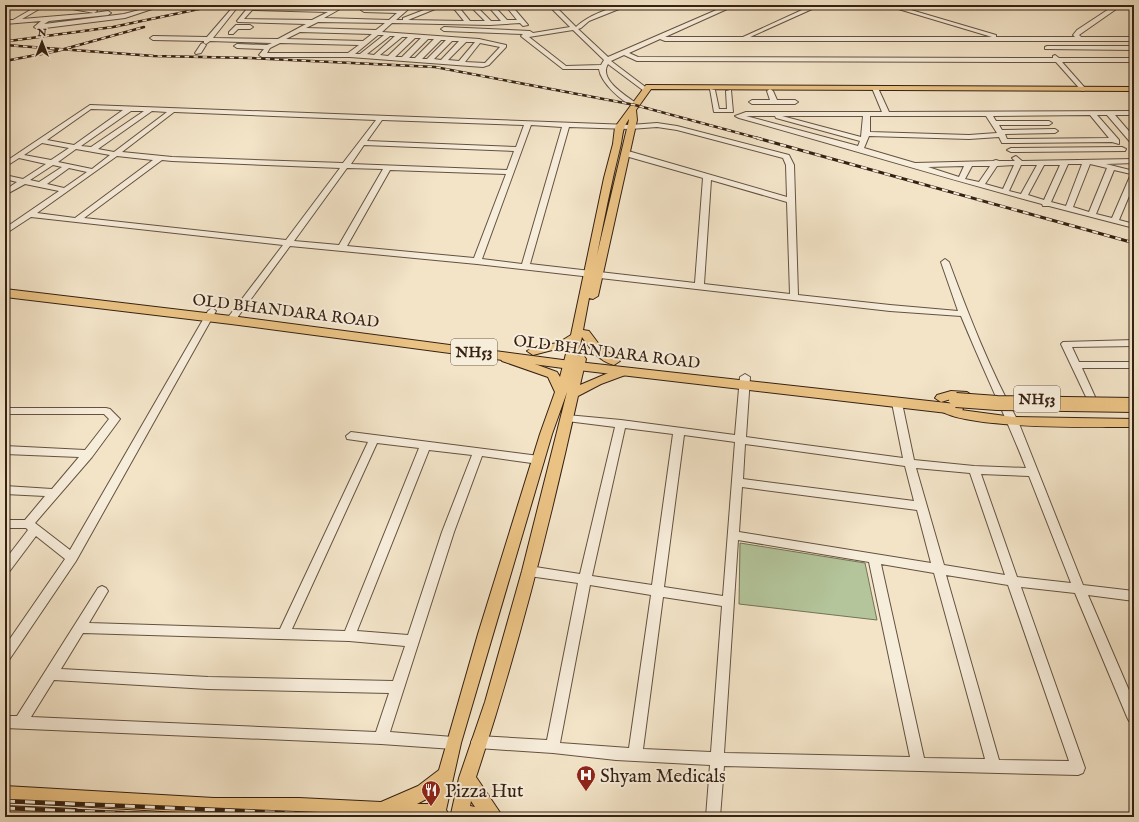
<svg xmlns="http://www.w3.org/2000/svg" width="1139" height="822" viewBox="0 0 1139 822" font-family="'IM FELL English',serif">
<rect width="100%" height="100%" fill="#f3e4c8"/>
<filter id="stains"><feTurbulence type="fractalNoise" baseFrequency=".005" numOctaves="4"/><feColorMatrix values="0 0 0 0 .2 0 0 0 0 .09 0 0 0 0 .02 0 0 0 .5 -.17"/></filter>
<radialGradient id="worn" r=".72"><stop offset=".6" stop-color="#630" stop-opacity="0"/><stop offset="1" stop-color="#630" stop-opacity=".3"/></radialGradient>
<path fill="#b4c59b" stroke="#747357" d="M740,543L865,563L877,620L739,604Z"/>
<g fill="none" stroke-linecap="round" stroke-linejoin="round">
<defs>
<path id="minor" d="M9,5H16L5,11V7Z
M39,5H46L22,19L94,13L51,5H65L96,10L97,11L94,13L108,11L111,13L108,15L49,21L44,24L124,14L143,9L128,5L150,6L164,5L125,18L37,29L34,27L41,21L5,24V20H13Z
M250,5L294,7L296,5H302L300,7L334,8L340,5H347L324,18L389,20L397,13L364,12L361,10L364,8L401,9L407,5H413L396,20H403V18L437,5H445L408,20L464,21L451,5H457L470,21H485L469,5H475L491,21H501L487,5H493L507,20H517L505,5H511L528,25L523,26L520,23L490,25L392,23L382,32L479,39L506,45V47L489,65L483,67L350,57H262L259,55L264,49L237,48L234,46L237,44L267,45L272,43L210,41L206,44L204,43V41L153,40L150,38L153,36L207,37L233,7L236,9L213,38L278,39L306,24L238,22L237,21ZM252,10L328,12L312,20L244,19ZM318,22L385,23L376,30L306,28ZM300,32L372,34L363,41L286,39ZM378,35H384L360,54H355ZM390,36H395L374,55L367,54ZM402,37H408L388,56L380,55ZM415,38H421L402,57H395ZM428,39H434L415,58H409ZM441,40H446L427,59H422ZM452,41H459L441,60L434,59ZM466,42H475L459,61L448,60ZM280,43L359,45L348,53H267L270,48ZM480,43L500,47L485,63L465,62Z
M548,5H554L576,27C587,16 614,5 629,5L589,21L581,28L578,29L608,57L728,5H736L665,37H743L813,5H821L750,37H992L885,5H894L996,35V37H1075L1073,35L1077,30L1115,5H1122L1079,35L1081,37H1134V41H665L660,39L629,53L638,57L1053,58V56L1055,55L1059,58H1134V62H1062L1085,88L1086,89L1083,91L1081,90L1056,62L637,61L624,55L611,61L648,89V91H644L608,64C598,80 627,96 637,104L638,105L635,107C622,102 601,83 599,69H563L522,37L521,36L523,34L444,31L441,29L444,27L530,31L533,33L570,27ZM573,30L604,60L601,65L566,66L529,37Z
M236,25H250L253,27L250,29H238L233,34H229V32Z
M203,43L206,45L201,53L196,54L195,53L201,44Z
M1047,46H1134V50L1045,49V47Z
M875,86L878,88L889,112L1134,111V115H1115L1134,137V143H1131L1107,115H1097L1119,140V144L1112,142L1005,143H1002L999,137L969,139L869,136L864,148L915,163L993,161L996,160L999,161H1015L1012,158L1016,156L1022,161L1134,159V163L1106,164L1134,171V184L1119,220L1134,224V228L1049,206H1043L1042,204C941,177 840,146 739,118L735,116L746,112H882L872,88ZM1090,115L1109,138L1007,139L1005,134L1055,133L1058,131L1055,129L1002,130L999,125H1049L1052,123L1049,121H996L993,116ZM746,116H775L776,118L860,141L858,146ZM782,116H863L861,137ZM870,116H986L997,133L969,135L870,132ZM1068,164H1082L1066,206L1051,202ZM1090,164L1107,168L1089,212L1073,207ZM1014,165L1003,189L985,184L997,166ZM1021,165H1037L1021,194L1009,191ZM1044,165H1060L1044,200L1028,195ZM964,166L959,177L928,167ZM972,166H990L979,182L965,179ZM1114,170L1131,174L1112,218L1096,214Z
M710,89L715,90L719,109H727L726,91L731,90L733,112H714Z
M770,89L773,91L777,100H795L798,102L795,104H752L749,102L752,100H770L767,91Z
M90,105L630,125L657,123L677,126L789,155L794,165L798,295L890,305L958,311L941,262L945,259L949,262C969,316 990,370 1018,421L1083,585L1134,591V601L1088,595L1134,702V723L1129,721L1127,717L1075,593L1021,587L1085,768L1083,773L1078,775L724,766L720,817H706L710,765L616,760L553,753L478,748L473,746L471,742L473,738L478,736L547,740L578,583L529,576L525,574L523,571L525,568L529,566L580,574L615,427L567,421L563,420L562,418L563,416L567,415L621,420L735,435L740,377L745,374L750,377L746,437L903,458L892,403L897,400L902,403L914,460L974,466L1026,468C1006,417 982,367 961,316L890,311L477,264L290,246L234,322L231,323L226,320L283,245L31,217L5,234V228L59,191L25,184L5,195V190L17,182L5,179V175L23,179L46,164L19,158L5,167V162ZM91,109L123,110L74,145L47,140ZM131,111H144L91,147L81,146ZM152,111L167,112L114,152L98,149ZM174,112H175L376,120L343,163L172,157L122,152ZM382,120H383L524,125L516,147L367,141ZM531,125L562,127L522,264L482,259ZM569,127L630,129L657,127L677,130L783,158L786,165L787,197L628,151H622V155L703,178L695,283L530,264ZM42,143L69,148L51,160L24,155ZM364,145L514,151L507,170L351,164ZM76,149L110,155L92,169L58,162ZM117,156L153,160L75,218L37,213ZM162,160L172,161L340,168L286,240L84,218ZM53,165L62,167L39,182L30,180ZM69,168L87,172L64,188L47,184ZM347,168L383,169L339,245L294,241ZM390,170L506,174L474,258L347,246ZM711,180L787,202L790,294L704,284ZM625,428L673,434L652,585L592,576ZM684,435L735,442L723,596L664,587ZM745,444L905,466L914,501L743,479ZM916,468L970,473L1005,575L944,565ZM981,474L1029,476L1071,583L1017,577ZM742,487L917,510L931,563L739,532ZM738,540L869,562L910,757L724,753ZM881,564L934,573L985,759L924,758ZM946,575L1008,585L1069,761L999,760ZM590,585L651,595L629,748L560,743ZM663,597L722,606L711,752L643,749Z
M1122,147L1126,149L1125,151L1011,152L1007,150L1011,148Z
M212,308L216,311L76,561L9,660L5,661V646L65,559L36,536L9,572L5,574V560L28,530L26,528H5V520H25L45,496L5,494V486L52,489L79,457L5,454V446L85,450L109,419L104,414H5V408H106L110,409L120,419L92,457L35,523L70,550L208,311Z
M1134,340V346L1072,347L1079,362H1134V368H1082L1096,399L1091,402L1088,401L1061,344L1063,342Z
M351,432L539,456L543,457L544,460L543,463L539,464L482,456L454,532L390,732L453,737L458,739L460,743L458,747L453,749L381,744L5,728V716H17L98,588L102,586L106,588L108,591L89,623L280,629L368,442L347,439L346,436ZM377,443L419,448L345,631L292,629ZM429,450L472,455L442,532L408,635L357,631ZM83,633L349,641L405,646L393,681L208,677L61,669ZM54,680L208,689L389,693L376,732L31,717Z"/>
<path id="major" d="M646,85L1134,87V91L651,89L636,110L637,120L598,296L593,299L589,298L583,330L589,331L601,347L620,361L614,365C599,361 590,349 582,337L577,356H584L586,359L580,385L620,368H628L630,371L628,374L601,384L578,396C550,524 517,653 476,777L503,817H453L451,814L459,778L485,702L522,571L567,392L552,434L461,743L446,810L451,817L214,814L5,802V786L214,798H299L381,802L418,786L439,770L478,634L540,434L555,392L548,377L502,361L500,358L502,355H510L557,372L560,377L568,346L533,355L527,351L533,347L558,343L571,335L604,178L613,144L615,127ZM629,119V120L597,255C604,219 611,184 620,148C623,137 621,130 629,119ZM432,796L430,804H417ZM471,801L475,807L470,806Z
M951,391L967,392L973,396L967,400L951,399L941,402L935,398L937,395Z
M943,403L961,410L1013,417L1134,419V427C1103,427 951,430 937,407Z
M5,806L75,809L81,811L84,817H5Z"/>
<path id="highway" d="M5,289L231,316L578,362L956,404L961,406L963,409L961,412L956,414L578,370L231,324L5,297Z"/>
</defs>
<use href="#minor" stroke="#645240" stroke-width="2"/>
<use href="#major" stroke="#352113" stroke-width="2"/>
<use href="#highway" stroke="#352113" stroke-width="2"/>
<use href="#minor" fill="#f7eddb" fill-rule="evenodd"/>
<use href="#major" fill="#eac284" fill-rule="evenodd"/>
<use href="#highway" fill="#eac284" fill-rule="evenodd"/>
<defs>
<path id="rail-far2" d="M9,41L113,27L218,5
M5,45L154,56L250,58L435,67L635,105L761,139
M5,61L57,51L144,27"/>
<path id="rail-far1" d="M757,138L1134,243"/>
<path id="rail" d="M5,801L386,817
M5,808L216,817"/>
</defs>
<use href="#rail-far2" stroke="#352113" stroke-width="2.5"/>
<use href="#rail-far1" stroke="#352113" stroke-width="3"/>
<use href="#rail" stroke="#352113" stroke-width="4.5"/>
<use href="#rail-far2" stroke="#f7eddb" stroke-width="1.5" stroke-dasharray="4.5" stroke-linecap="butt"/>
<use href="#rail-far1" stroke="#f7eddb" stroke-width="2" stroke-dasharray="6" stroke-linecap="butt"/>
<use href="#rail" stroke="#f7eddb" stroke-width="3" stroke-dasharray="10" stroke-linecap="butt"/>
<defs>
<path id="highway-bridge" d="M956,400L997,403L1134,405"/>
</defs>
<use href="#highway-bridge" stroke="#352113" stroke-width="16" stroke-linecap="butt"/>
<use href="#highway-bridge" stroke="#eac284" stroke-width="14"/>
</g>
<defs>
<symbol id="hospital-pin" viewBox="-11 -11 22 30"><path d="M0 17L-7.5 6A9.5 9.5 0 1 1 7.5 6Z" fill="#8f2418" stroke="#f7eddb"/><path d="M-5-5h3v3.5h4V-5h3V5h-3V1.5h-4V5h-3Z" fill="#fff"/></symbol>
<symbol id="restaurant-pin" viewBox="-11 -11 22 30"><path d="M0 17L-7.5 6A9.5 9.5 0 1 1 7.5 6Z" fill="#8f2418" stroke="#f7eddb"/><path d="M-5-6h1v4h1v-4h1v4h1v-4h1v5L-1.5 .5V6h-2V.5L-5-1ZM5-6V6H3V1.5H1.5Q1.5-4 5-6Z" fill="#fff"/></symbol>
</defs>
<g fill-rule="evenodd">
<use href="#hospital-pin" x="575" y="764" width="22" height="30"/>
<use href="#restaurant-pin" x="420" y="779" width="22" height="30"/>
</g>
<g text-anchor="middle" stroke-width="4" stroke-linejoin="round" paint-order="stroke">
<g fill="#f7eddb" stroke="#6f5e4f" stroke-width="1">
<rect x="451" y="339" width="46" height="26" rx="3"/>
<rect x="1014" y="386" width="46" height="26" rx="3"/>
</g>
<g font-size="15" font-weight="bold" fill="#352113">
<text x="474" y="357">NH53</text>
<text x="1037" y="404">NH53</text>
</g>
<g font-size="16" fill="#352113" stroke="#f7eddb">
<text transform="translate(286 310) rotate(7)" y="6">OLD BHANDARA ROAD</text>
<text transform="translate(607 351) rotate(7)" y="6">OLD BHANDARA ROAD</text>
</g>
<g font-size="19" fill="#352113" stroke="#f7eddb" text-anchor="start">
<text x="600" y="782">Shyam Medicals</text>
<text x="445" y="797">Pizza Hut</text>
</g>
</g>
<rect width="1139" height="822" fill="none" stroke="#f3e4c8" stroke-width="20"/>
<rect x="6" y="6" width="1127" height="810" fill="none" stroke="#352113" stroke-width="2"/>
<rect x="10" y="10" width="1119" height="802" fill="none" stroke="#352113"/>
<g transform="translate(42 42)" stroke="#f7eddb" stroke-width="3" paint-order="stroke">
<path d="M0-3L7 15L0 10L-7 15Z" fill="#352113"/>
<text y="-6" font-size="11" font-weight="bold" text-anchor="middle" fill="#352113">N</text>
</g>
<rect width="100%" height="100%" filter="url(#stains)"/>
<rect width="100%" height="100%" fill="url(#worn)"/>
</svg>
